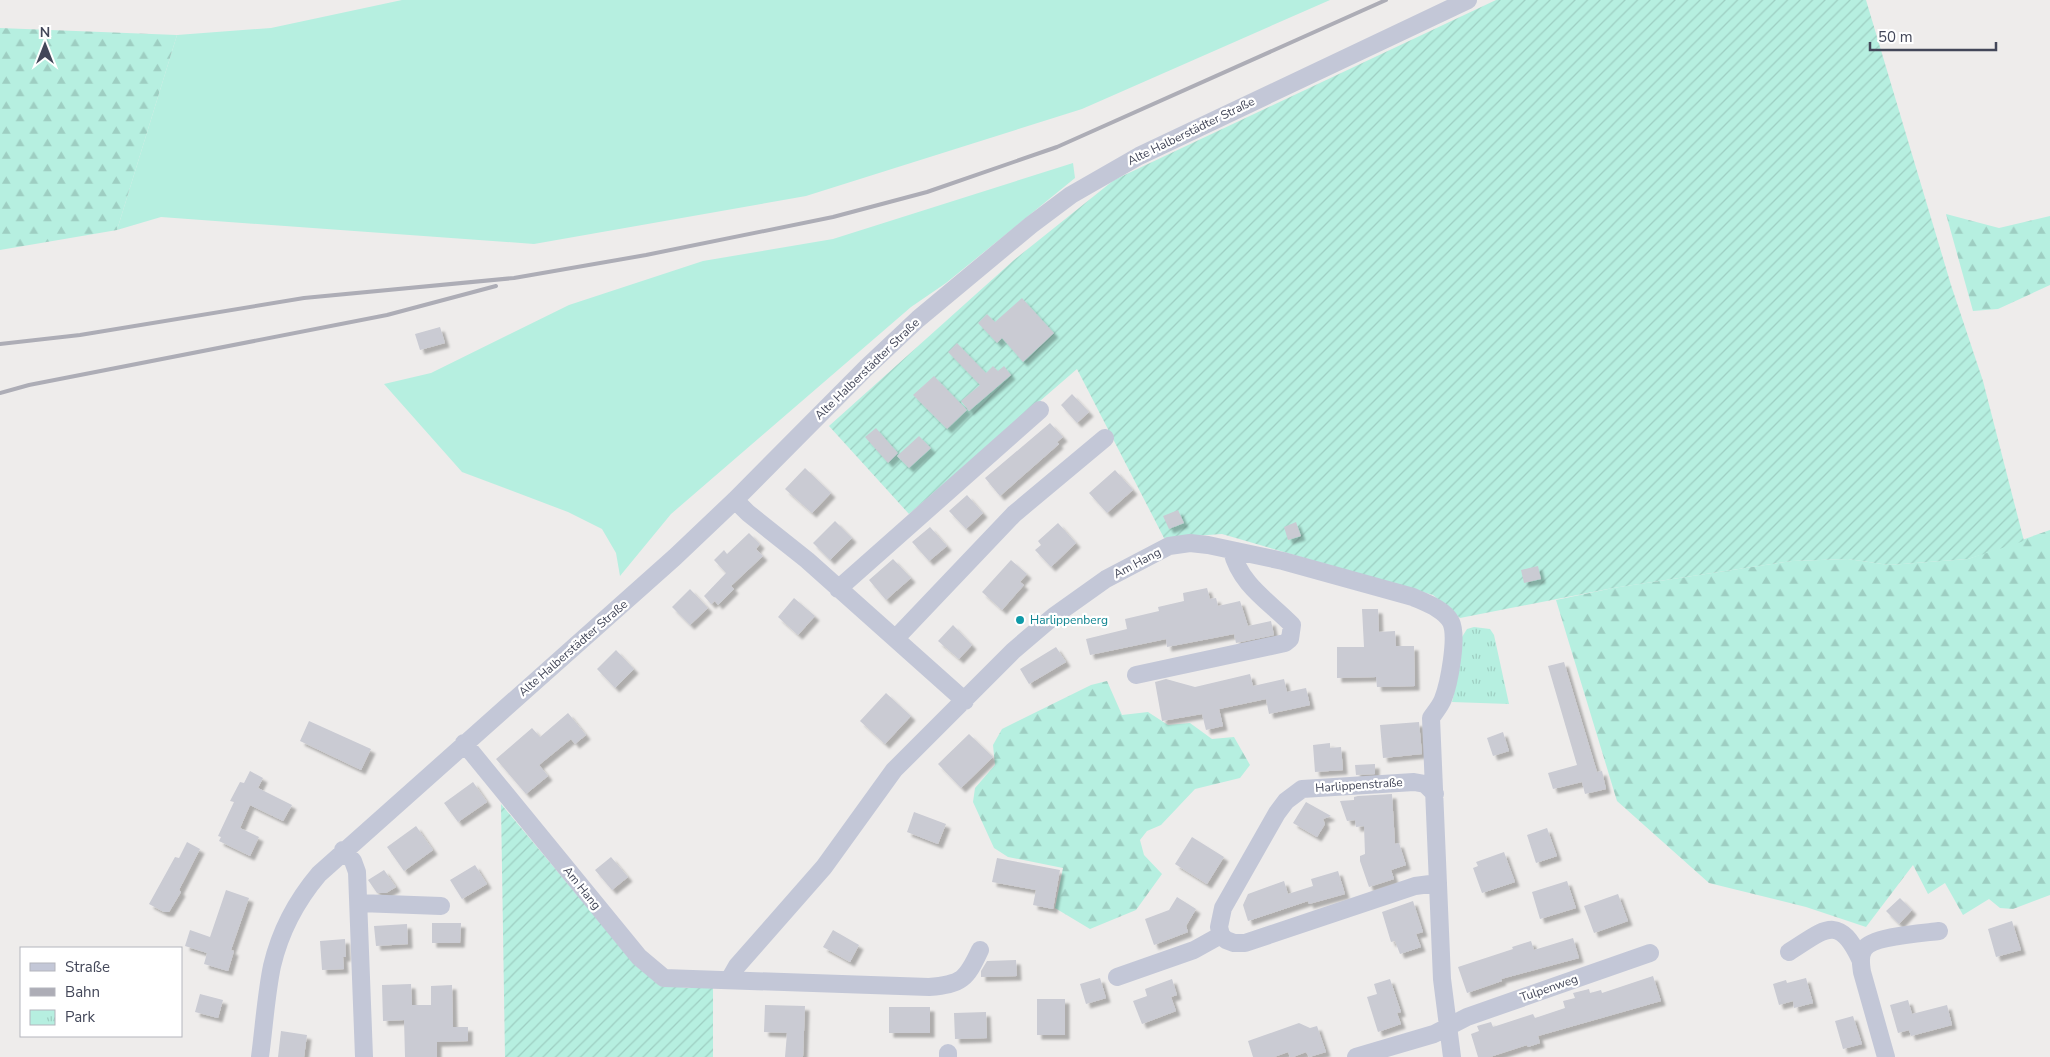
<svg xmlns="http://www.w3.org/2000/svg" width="2050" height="1057" viewBox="0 0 2050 1057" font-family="'Nunito Sans',sans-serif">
<defs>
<pattern id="forest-firs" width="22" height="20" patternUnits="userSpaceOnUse" patternTransform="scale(1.25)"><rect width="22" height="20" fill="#b6efe0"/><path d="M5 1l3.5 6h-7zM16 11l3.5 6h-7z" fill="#9ecec2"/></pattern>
<pattern id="park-tufts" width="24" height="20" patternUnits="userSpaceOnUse" patternTransform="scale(1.25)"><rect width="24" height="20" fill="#b6efe0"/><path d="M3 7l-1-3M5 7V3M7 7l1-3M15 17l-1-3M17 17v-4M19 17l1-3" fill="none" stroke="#9ecec2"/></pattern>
<pattern id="garden-furrows" width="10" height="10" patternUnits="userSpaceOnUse" patternTransform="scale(1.25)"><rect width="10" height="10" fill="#b6efe0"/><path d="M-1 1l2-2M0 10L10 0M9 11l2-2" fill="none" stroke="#9ecec2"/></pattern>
<filter id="shadow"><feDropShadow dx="4.5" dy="4.5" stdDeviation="1" flood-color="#0004"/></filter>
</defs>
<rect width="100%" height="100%" fill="#eeeceb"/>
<path fill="#b6efe0" d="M402,0H1330L1082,109L806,196L534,244L161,217L117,230L177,35L271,28Z
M1073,163L1075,178L946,283L911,307L671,514L620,576L616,553L602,529L568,512L462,472L384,384L431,373L569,305L703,261L833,239Z"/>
<path fill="url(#forest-firs)" d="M0,28L177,35L117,230L0,250Z
M1946,214L1999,228L2050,216V285L1998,309L1973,311Z
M2050,530V895L2013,909L2000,908L1989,899L1963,915L1945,883L1928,894L1913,865L1866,927L1806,907L1709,883L1617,801L1556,600L1613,588L1792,561L1848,559L1889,565L1968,559Z
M1107,681L1122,715L1148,712L1168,725L1190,723L1212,739L1234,737L1250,765L1240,778L1195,789L1161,825L1147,831L1140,840L1144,855L1162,874L1136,910L1090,929L1055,908L1063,868L1008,857L994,848L973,802L975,788L995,765L993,745L1002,729L1091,685Z"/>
<path fill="url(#park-tufts)" d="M1474,627L1490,629L1494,635L1509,704L1452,702L1458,676L1462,637L1467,629Z"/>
<path fill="url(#garden-furrows)" d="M1496,0H1866L1951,285L1983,381L2024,541L1968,559L1889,565L1848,559L1792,561L1613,588L1460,618L1433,595L1222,534L1164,538L1077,369L909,514L829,426L1014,260L1114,180Z
M501,804L583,902L655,982L686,988H713V1057H505Z"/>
<path fill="#cacbd3" filter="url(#shadow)" d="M1022,298L1054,333L1023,362L1002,338L997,343L978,323L987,314L995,322Z
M440,327L445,343L420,350L415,334Z
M957,343L986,373L993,366L998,371L1004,366L1011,375L969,411L961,401L980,385L948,352Z
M934,376L967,410L947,429L913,395Z
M1072,394L1089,412L1077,423L1061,405Z
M1050,423L1063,437L1057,442L1059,444L1000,496L985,478Z
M876,428L898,453L888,463L865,437Z
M919,436L931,448L909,468L897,456Z
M805,468L831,493L812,513L785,489Z
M1115,470L1133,490L1107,513L1089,493Z
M967,495L983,513L966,529L949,511Z
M1178,510L1184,523L1169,529L1163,516Z
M835,521L852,538L830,560L813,543Z
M1296,522L1301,536L1288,540L1284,527Z
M1058,523L1076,543L1051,567L1035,550L1041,545L1038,541Z
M930,527L947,546L929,561L912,542Z
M749,533L760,544L756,549L763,556L731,586L734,589L718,605L715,601L711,604L704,596L726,573L714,560L724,550L727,554Z
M893,559L911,578L886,600L869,580Z
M1011,560L1027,574L1020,582L1024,585L1002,610L982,592Z
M1538,566L1541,579L1524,583L1521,570Z
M1207,588L1210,599L1216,598L1218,606L1240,601L1248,626L1271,621L1274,635L1236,643L1234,634L1167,647L1166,639L1090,655L1086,639L1127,629L1125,619L1159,611L1158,607L1184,601L1183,593Z
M690,589L708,608L690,625L672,607Z
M794,598L815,616L798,635L778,617Z
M1362,609H1378L1379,632L1395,631L1396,646H1414L1415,686L1377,687L1376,677L1337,678V647H1364Z
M953,625L972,645L959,659L938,641Z
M1056,647L1066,662L1029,684L1020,669Z
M616,650L634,669L615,688L597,669Z
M1564,662L1597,772L1602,771L1606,789L1585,794L1582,782L1553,789L1548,773L1577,765L1548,666Z
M1250,674L1253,686L1284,679L1287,692L1306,688L1310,705L1269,714L1266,699L1219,709L1223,726L1206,730L1202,714L1162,721L1155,682L1166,679L1195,687Z
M886,693L911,716L885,744L860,721Z
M568,713L586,735L575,744L571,739L539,765L548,776L526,794L496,759L532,728L540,737Z
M309,721L371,749L361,770L300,741Z
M1419,722L1422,754L1383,758L1380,725Z
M1503,732L1509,751L1493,756L1487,738Z
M969,734L993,757L961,788L938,764Z
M1330,743V748L1341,747L1343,770L1315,772L1313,745Z
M1375,764V774L1356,775L1355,765Z
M250,771L263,778L258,788L292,805L283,821L250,805L240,828L259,837L250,856L219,841L221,837L218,836L234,802L230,801L240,782L244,783Z
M473,782L487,802L458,822L444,803Z
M1392,794L1395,844L1399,843L1406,865L1391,870L1394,879L1369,887L1360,861V856L1365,854L1364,826L1356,827L1355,820L1347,821L1340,801L1354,800V797L1358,796Z
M1306,802L1331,816L1323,819L1325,824L1317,837L1293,823Z
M914,812L946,824L938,844L907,832Z
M416,826L433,850L404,871L387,847Z
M1547,828L1557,856L1536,863L1527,835Z
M1192,837L1224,857L1207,884L1175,864Z
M187,842L200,849L179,890L181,892L169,912H164L149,904L175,857L179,858Z
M1504,852L1515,882L1482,893L1473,868L1478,866L1476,862Z
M611,857L628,877L612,890L595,870Z
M997,858L1060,870L1053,909L1033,905L1036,890L992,882Z
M475,865L487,884L462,899L450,880Z
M384,870L396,887L386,893H377L368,880Z
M1338,871L1345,894L1309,904L1308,901L1248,921L1243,905L1248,894L1284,881L1288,894L1313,886L1311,879Z
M1567,881L1576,908L1540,919L1532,892Z
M226,890L249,898L231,950L234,951L228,971L204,964L207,953L185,946L190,930L210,937Z
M1618,894L1628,921L1594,933L1584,906Z
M1177,897L1196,909L1186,926L1188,932L1154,945L1145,919L1169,910Z
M1900,898L1912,910L1899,924L1886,911Z
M1413,901L1423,932L1416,934L1421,947L1400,954L1395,941L1391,942L1382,912Z
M2012,921L2021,950L1996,957L1988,929Z
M432,923H461L460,943H432Z
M407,924L408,944L376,946L374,926Z
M833,930L859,945L850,962L823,947Z
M1573,938L1579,958L1501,979L1502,981L1467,993L1458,967L1513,949L1512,947L1531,941L1534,950Z
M345,939L346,957H343L344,969L322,970L320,941Z
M1016,960L1017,976L981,977V971L987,961Z
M1653,976L1661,1001L1538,1036L1540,1043L1528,1047L1527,1045L1490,1057H1478L1471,1034L1479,1031L1477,1026L1491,1022L1493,1027L1533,1014L1535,1018L1565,1008L1563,1001L1575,998L1573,993L1589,989L1590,993L1601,990L1602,993Z
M1100,978L1106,998L1086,1004L1080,984Z
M1806,978L1813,1003L1794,1008L1793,1001L1779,1005L1773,984L1786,980L1787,983Z
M1172,979L1177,995L1171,997L1176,1011L1142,1024L1133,1001L1147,996L1145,989Z
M1390,979L1401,1012L1397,1013L1401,1024L1378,1032L1367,997L1377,994L1374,984Z
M411,984L412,1005H431V986L452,985L453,1027H468V1041L437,1042V1057H405L404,1020L383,1021L382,985Z
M200,994L223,1000L218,1018L195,1012Z
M1037,999H1065V1035H1037Z
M1908,1000L1912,1014L1947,1005L1952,1025L1911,1036L1909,1030L1898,1033L1890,1005Z
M765,1005L805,1006L803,1057H785L787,1033L764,1032Z
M889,1007H930V1033H889Z
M986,1012L987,1038L955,1039L954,1013Z
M1853,1016L1862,1044L1843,1049L1835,1021Z
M1299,1023L1310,1028L1317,1026L1326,1052L1309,1057L1306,1052L1293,1057H1290L1288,1052L1274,1057H1253L1248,1041Z
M281,1031L307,1035L304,1057H278Z"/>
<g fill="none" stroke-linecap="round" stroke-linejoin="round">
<path stroke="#c3c7d7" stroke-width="18" d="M735,500L748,513L807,560L965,701
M838,589L1040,410
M896,638L1014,514L1105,438
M1136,675L1285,643L1290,639L1292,625C1270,602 1240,585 1232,551
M464,743L639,957L664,978L929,987C962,984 966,980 980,950
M1435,794L1425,784L1414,782L1302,789L1286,801L1277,813L1223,908L1219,927L1221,935L1226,940L1234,943H1245L1415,886L1438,883
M343,850L353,861L357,872L364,1057
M359,903L441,906
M1789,952C1823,931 1838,912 1860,959
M1117,977L1194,950L1221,935
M729,980L737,966L824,867L894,770L1013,651L1054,616L1106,579L1169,546L1190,543L1208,545L1283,561L1413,597C1426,603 1444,609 1451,622C1458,637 1449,684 1443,699C1441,705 1435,712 1431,718L1442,979L1452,1057
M948,1053V1057
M260,1057C264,1027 266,995 272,966C280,932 297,900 319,874L675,557L735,500L866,368L918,319L1031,225L1071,195L1139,156L1468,0
M1356,1057L1434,1034L1467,1017L1650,953
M1886,1057L1862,972C1861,964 1859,956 1864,949C1872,936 1924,933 1939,931"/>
<path stroke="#adadb6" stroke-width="4" d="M0,344L80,335L304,298L514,278L646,255L833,217L927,192L1057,147L1386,0
M0,393L29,385L387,315L496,286"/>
</g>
<circle fill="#0f9aa8" stroke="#fff" stroke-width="2" cx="1020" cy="620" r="5"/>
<g text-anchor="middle" stroke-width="4.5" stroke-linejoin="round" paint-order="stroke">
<g font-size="12" fill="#434759" stroke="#fff">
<text transform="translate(1191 131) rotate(-26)" y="4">Alte Halberstädter Straße</text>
<text transform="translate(867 369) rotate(-44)" y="4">Alte Halberstädter Straße</text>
<text transform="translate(1137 563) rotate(-28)" y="4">Am Hang</text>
<text transform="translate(573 648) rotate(-41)" y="4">Alte Halberstädter Straße</text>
<text transform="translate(1359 785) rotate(-4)" y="4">Harlippenstraße</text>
<text transform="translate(582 888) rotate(51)" y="4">Am Hang</text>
<text transform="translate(1549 988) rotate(-19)" y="4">Tulpenweg</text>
</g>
<g font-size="12" fill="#0d838f" stroke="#fff" text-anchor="start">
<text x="1030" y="624">Harlippenberg</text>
</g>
</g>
<rect x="20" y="947" width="162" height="90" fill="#ffffff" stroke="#b4b5bd"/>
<rect x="30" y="963" width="25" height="8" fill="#c3c7d7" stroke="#b4b5bd"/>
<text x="65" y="972" font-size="15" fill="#434759">Straße</text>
<rect x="30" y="988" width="25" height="8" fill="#adadb6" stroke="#b4b5bd"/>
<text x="65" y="997" font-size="15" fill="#434759">Bahn</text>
<rect x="30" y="1010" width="25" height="15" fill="url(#park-tufts)" stroke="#b4b5bd"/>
<text x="65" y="1022" font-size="15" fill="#434759">Park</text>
<g transform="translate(45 45)" stroke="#ffffff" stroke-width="4" paint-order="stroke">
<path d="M0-4L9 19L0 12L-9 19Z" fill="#434759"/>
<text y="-8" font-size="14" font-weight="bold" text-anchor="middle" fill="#434759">N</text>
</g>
<path d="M1870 42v8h126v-8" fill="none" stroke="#434759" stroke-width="2.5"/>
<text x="1878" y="42" font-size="15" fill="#434759" stroke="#ffffff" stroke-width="4" paint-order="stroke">50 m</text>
</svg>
